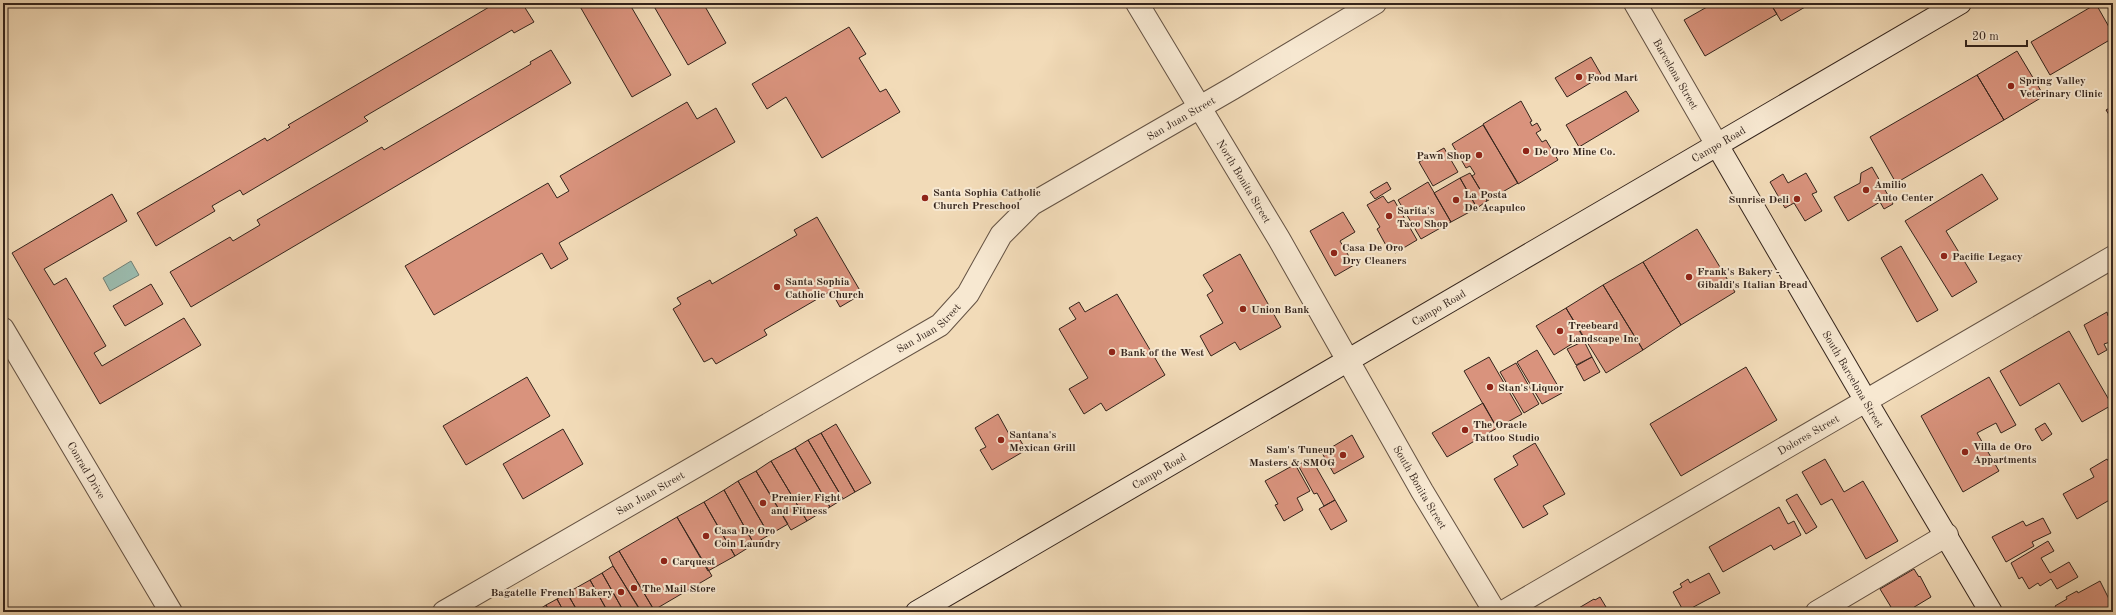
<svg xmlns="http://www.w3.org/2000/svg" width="2116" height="615" viewBox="0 0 2116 615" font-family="'Old Standard TT',serif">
<rect width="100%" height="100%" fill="#f2dbb8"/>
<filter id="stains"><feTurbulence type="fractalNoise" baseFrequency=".005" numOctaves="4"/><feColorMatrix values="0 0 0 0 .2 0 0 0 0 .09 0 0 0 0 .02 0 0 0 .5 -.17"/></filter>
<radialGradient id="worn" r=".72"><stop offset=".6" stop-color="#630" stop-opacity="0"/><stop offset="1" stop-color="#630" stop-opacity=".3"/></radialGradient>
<path fill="#9bbbae" stroke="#727f74" d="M131,261L139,275L110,291L103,278Z"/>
<path fill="#d9937d" stroke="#34241c" d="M496,3H522L534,22L514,33L512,30L364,117L368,121L243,195L240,190L212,206L215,211L156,246L137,213L265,138L267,141L290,127L288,125Z
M578,3H629L671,75L632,97Z
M652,3H703L726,43L688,65Z
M1714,3H1770L1777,14L1705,56L1684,20Z
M1770,3H1812L1781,21Z
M2096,4L2113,34V38L2050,75L2031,42Z
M849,27L866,54L859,58L880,92L886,89L900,112L822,158L786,97L767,109L752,84Z
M551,50L571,83L191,307L170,272L230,237L233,241L260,225L257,220L382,147L384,150L531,64L530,62Z
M2017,51L2044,96L2004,120L1977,75Z
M1591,57L1602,76L1567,97L1555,78Z
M1977,75L2004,120L1896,183L1870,137Z
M1626,91L1639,111L1579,147L1566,125Z
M1521,101L1532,121L1530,122L1532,126L1537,123L1541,130L1536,133L1542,142L1546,140L1558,160L1518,184L1483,124Z
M687,102L697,119L716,108L735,142L559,243L568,259L551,269L542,253L434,315L405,266L548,183L557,198L569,191L560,176Z
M2113,106V121L2106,110Z
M1483,125L1518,183L1487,201L1472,176L1475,174L1470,166L1466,168L1452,144Z
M1444,148L1458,172L1433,186L1419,162Z
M1872,167L1893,204L1884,209L1880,202L1848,221L1834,197L1860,183L1861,173Z
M1470,173L1487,201L1477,208L1460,178Z
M1806,173L1817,192L1812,194L1822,211L1805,221L1794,203L1785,208L1770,182L1783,174L1788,183Z
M1982,174L1998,199L1946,231L1977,282L1952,297L1905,221Z
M1460,178L1477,208L1451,222L1434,193Z
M1387,182L1391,189L1375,199L1370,192Z
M1428,182L1451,222L1421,239L1398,200Z
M112,194L127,221L44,269L54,285L66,278L106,346L94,353L102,366L184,318L201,345L100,404L12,253Z
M1383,196L1388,203L1394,200L1417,240L1395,253L1391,247L1388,249L1377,229L1380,227L1367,205Z
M1343,212L1355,232L1340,241L1354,265L1335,276L1310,231Z
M817,217L862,294L840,307L831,291L764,330L767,335L716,364L712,358L704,362L673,309L681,304L677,298L710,280L712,284L797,235L794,230Z
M1697,229L1735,292L1681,325L1643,262Z
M1901,246L1938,310L1917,322L1881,258Z
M1240,254L1281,327L1240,350L1235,342L1211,356L1200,336L1223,323L1207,295L1213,291L1203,275Z
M1643,262L1681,325L1643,350L1603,285Z
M151,284L163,304L125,326L113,306Z
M1603,285L1643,350L1606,373L1566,308Z
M1117,294L1165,375L1106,411L1101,403L1084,414L1069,389L1088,378L1059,329L1076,319L1069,308L1079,302L1085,312Z
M1566,308L1583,337L1554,355L1536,326Z
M2107,312L2108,316L2113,313V341L2104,344L2107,350L2098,355L2084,325Z
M2069,331L2112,405L2082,422L2059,383L2020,406L2000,371Z
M1584,341L1592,357L1576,365L1567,349Z
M1537,350L1562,393L1542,404L1517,362Z
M1489,357L1522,414L1497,428L1464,371Z
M1592,357L1600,372L1584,381L1576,366Z
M1516,363L1539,404L1524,413L1500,372Z
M1746,367L1777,420L1681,476L1650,424Z
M527,377L550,416L466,465L443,426Z
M1989,377L2016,425L2001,433L1996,423L1977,433L1999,471L1963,492L1921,416Z
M1483,403L1497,428L1447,457L1432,433Z
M998,414L1009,434L1015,431L1026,450L992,470L980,450L986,447L975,428Z
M2045,423L2052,434L2042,441L2035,429Z
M836,424L871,483L855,492L821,433Z
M563,429L583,464L523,499L503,464Z
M821,433L855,492L843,499L808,440Z
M1352,435L1364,457L1334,474L1322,453Z
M808,440L843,499L830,507L795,448Z
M1535,443L1565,494L1543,506L1548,514L1523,528L1494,479L1518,465L1513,456Z
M795,448L830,507L807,521L771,461Z
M1311,458L1335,500L1324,506L1317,493L1314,494L1298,465Z
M1825,459L1844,492L1863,481L1898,541L1866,559L1832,499L1821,505L1802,472Z
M2107,459L2113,468V498L2077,519L2063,494L2094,477L2090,469Z
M771,461L807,521L791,530L756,471Z
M1292,466L1293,468L1296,466L1310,491L1297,498L1303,510L1284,521L1275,505L1278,504L1265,481Z
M756,471L788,524L769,535L738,481Z
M738,481L769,535L754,544L724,490Z
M724,490L754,544L735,556L704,502Z
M1797,494L1817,527L1806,534L1786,500Z
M1335,500L1347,521L1331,530L1319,509Z
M704,502L735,556L708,571L677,517Z
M1779,507L1788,524L1794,521L1801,535L1774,550L1771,545L1723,572L1709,547Z
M677,517L712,576L654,610L619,551Z
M2043,518L2051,533L2032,542L2034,546L2006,562L1992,537L2023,521L2026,526Z
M2048,541L2054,551L2041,558L2050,573L2069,562L2078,577L2057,589L2051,579L2040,586L2038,583L2029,589L2022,577L2019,579L2011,563Z
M619,551L654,610L651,612H641L613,566L609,557Z
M613,566L641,611L624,612L602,573Z
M1914,569L1919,577L1920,576L1931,597L1906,612H1894L1880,589Z
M602,573L624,612H608L590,580Z
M1709,573L1720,593L1684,612L1673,592L1682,587L1680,584L1688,579L1690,583Z
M590,580L608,612H578L567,593Z
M2100,581L2113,607L2104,612H2058L2055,606L2067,599L2066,597L2077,591L2078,593Z
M567,593L578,612H564L557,599Z
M1600,597L1609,612H1572L1594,599L1595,600Z
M557,599L564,612H550L546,605Z
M546,605L550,612H535Z"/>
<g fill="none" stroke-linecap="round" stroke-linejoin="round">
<defs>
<g id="minor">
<path id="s1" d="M1635,3L1717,145"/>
<path id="s2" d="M444,612L940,325L968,294L1001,235L1032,204L1233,88L1375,3"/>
<path id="s3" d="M1503,612L2113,257"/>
<path d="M1817,612L1947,535"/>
</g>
<g id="tertiary">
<path id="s4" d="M1137,3L1279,239L1422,491L1495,612"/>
<path id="s5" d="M3,329L171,612"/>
</g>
<g id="secondary">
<path id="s6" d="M1717,145L1866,401L1991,612"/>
<path id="s7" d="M917,612L1960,3"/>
</g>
</defs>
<use href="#minor" stroke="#645243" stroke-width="24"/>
<use href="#tertiary" stroke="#645243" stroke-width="24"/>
<use href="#secondary" stroke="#34241c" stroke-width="24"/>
<use href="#minor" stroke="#f7e8d1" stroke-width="22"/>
<use href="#tertiary" stroke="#f7e8d1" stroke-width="22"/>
<use href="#secondary" stroke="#f7e8d1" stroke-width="22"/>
</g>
<g fill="#8f2418" stroke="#f7e8d1" stroke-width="1.5">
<circle cx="1579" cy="77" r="4"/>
<circle cx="2011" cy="86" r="4"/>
<circle cx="1526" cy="151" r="4"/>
<circle cx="1479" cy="155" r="4"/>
<circle cx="1866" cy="190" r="4"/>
<circle cx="925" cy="198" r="4"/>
<circle cx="1797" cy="199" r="4"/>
<circle cx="1456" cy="200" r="4"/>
<circle cx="1389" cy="216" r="4"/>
<circle cx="1334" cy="253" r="4"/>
<circle cx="1944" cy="256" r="4"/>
<circle cx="1689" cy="277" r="4"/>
<circle cx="777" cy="287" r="4"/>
<circle cx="1243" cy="309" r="4"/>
<circle cx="1560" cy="331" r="4"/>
<circle cx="1112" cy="352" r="4"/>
<circle cx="1490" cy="387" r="4"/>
<circle cx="1465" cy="430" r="4"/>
<circle cx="1001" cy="440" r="4"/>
<circle cx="1965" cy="452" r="4"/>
<circle cx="1343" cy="455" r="4"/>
<circle cx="763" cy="503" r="4"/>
<circle cx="706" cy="536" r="4"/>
<circle cx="664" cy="561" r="4"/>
<circle cx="634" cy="588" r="4"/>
<circle cx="621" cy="592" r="4"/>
</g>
<g text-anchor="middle" stroke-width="4" stroke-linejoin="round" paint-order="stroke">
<g font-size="11" fill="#34241c" stroke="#f7e8d1">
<text dy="4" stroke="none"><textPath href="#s1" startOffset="82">Barcelona Street</textPath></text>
<text dy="4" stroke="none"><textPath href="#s2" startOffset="898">San Juan Street</textPath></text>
<text dy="4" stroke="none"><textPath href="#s7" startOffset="928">Campo Road</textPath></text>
<text dy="4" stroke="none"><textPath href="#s4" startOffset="208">North Bonita Street</textPath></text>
<text dy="4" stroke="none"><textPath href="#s7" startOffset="604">Campo Road</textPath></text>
<text dy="4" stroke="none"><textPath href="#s2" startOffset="562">San Juan Street</textPath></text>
<text dy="4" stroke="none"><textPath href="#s6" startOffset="271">South Barcelona Street</textPath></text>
<text dy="4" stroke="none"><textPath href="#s3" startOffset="353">Dolores Street</textPath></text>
<text dy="4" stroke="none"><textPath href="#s5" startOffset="164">Conrad Drive</textPath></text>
<text dy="4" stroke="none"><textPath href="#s7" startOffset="280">Campo Road</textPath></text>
<text dy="4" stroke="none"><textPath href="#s4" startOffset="561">South Bonita Street</textPath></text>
<text dy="4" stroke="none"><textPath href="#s2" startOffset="238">San Juan Street</textPath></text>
</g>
<g font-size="11" font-weight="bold" fill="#34241c" stroke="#f7e8d1" text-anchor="start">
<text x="1587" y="81">Food Mart</text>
<text x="2019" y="84">Spring Valley<tspan x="2019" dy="13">Veterinary Clinic</tspan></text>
<text x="1534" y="155">De Oro Mine Co.</text>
<text x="1471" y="159" text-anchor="end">Pawn Shop</text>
<text x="1874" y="188">Amilio<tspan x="1874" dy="13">Auto Center</tspan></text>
<text x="933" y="196">Santa Sophia Catholic<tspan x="933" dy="13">Church Preschool</tspan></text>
<text x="1464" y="198">La Posta<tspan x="1464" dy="13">De Acapulco</tspan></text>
<text x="1789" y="203" text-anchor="end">Sunrise Deli</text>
<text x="1397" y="214">Sarita's<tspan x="1397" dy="13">Taco Shop</tspan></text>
<text x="1342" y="251">Casa De Oro<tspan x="1342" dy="13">Dry Cleaners</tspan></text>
<text x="1952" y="260">Pacific Legacy</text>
<text x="1697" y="275">Frank's Bakery -<tspan x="1697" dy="13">Gibaldi's Italian Bread</tspan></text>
<text x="785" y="285">Santa Sophia<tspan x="785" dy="13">Catholic Church</tspan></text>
<text x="1251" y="313">Union Bank</text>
<text x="1568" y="329">Treebeard<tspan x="1568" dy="13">Landscape Inc</tspan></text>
<text x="1120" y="356">Bank of the West</text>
<text x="1498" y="391">Stan's Liquor</text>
<text x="1473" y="428">The Oracle<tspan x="1473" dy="13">Tattoo Studio</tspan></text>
<text x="1009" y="438">Santana's<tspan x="1009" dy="13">Mexican Grill</tspan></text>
<text x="1973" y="450">Villa de Oro<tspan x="1973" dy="13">Appartments</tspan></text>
<text x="1335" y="453" text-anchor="end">Sam's Tuneup<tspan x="1335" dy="13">Masters &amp; SMOG</tspan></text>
<text x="771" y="501">Premier Fight<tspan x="771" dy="13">and Fitness</tspan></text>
<text x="714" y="534">Casa De Oro<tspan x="714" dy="13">Coin Laundry</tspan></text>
<text x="672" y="565">Carquest</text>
<text x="642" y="592">The Mail Store</text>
<text x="613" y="596" text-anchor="end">Bagatelle French Bakery</text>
</g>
</g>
<rect width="2116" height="615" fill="none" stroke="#f2dbb8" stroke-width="16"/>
<rect x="4" y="4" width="2108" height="607" fill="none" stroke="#34241c" stroke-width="2"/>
<rect x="8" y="8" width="2100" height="599" fill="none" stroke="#34241c"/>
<path d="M1966 40v6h61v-6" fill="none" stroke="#34241c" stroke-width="2"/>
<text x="1972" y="40" font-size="12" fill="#34241c" stroke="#f7e8d1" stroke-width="3" paint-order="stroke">20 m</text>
<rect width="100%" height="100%" filter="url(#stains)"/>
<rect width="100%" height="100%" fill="url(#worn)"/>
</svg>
